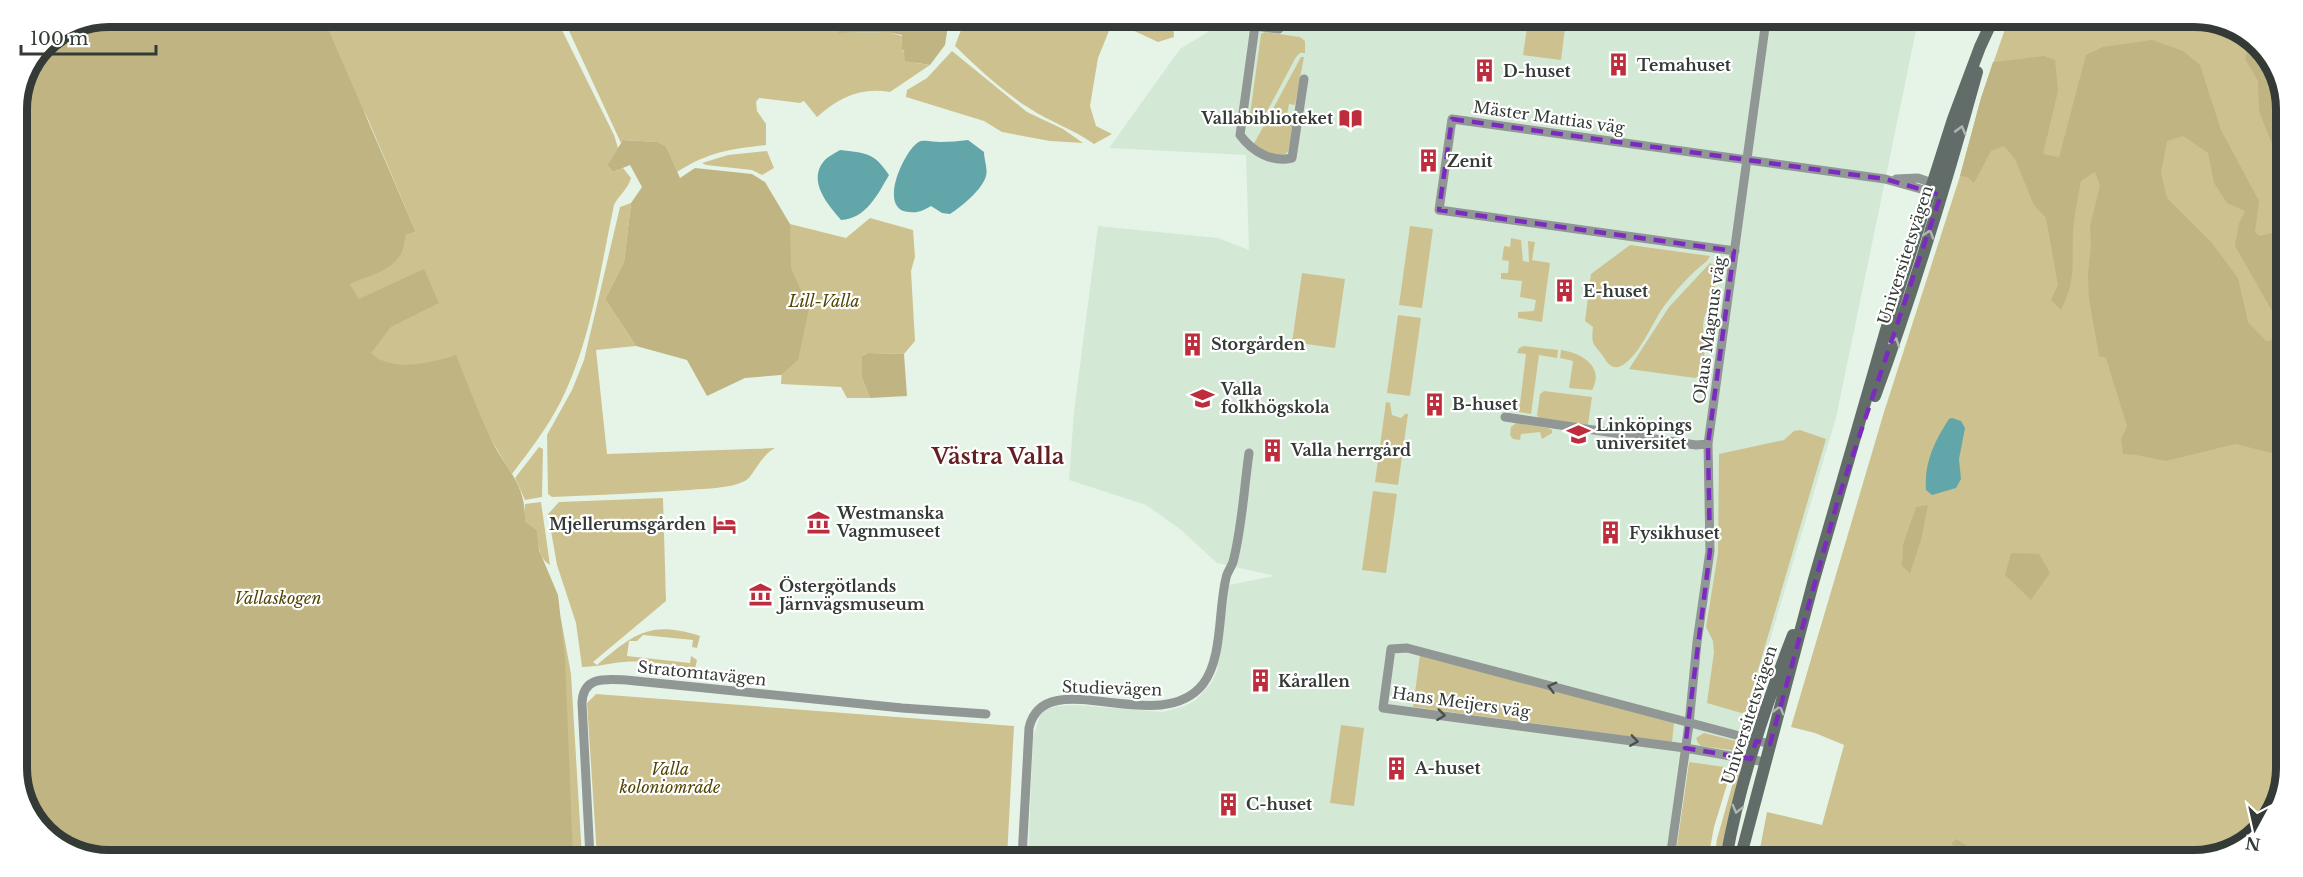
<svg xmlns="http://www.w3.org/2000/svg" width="2303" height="877" viewBox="0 0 2303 877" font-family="'Libre Baskerville',serif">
<rect width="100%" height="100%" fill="#e6f4e8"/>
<path fill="#d4e8d6" d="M1229,19L1918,21L1836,418L1732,768L1679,761L1666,859L1028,858L1033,738L1040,715L1047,709L1057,706L1075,705L1163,712L1185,706L1196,700L1211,683L1217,671L1229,585L1275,576L1217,563L1180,529L1146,505L1069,480L1074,412L1098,226L1218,238L1249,250L1246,155L1109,148L1180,49Z"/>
<path fill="#cdc28f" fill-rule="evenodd" d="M109,17L556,18L614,135L618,148L607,165L613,172L623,168L631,178C628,189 619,195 614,205C600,271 591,341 561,401C548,427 530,450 512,474L490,438L550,586L561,619L571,674L582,857L79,855L35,824L17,774V104L44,43ZM364,110L416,232L406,235Z
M563,18H840L838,33L888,32L902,36L901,49L916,63L930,65L890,92C861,87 839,97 817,117L804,101L800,103L759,98L756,102L757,111L766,124V145C730,149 708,152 677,172L666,146L656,142L624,140L621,143Z
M965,19H1173L1174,37L1158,42L1113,21L1098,58L1090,106L1096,126L1112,134L1094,144C1073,129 1050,122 1029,108C1006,94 974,65 955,46Z
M1528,20H1566L1561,60L1523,55Z
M2010,21L2224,22C2252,42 2271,72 2286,103L2281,798L2246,845L2194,860L1758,859L1767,812L1822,825L1844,745L1815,733L1791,727L1884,412L1960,176L1981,98L2004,32Z
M1265,32L1300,37L1305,41V53H1300L1296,57L1264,117L1250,115L1261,34Z
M952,51L1027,112L1063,129L1083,143L1050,141L1002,132L984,121L906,97L907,90L927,78Z
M1301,57H1304L1295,105L1289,104L1286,120L1268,118Z
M1266,122L1293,125L1288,152C1277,161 1265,150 1253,145Z
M767,151L774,168L762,175L752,170L706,165L702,163L728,155Z
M731,194L790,224L846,238L870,218L913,230L915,257L911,271L915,341L904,354L868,353L862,356V378L870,398H847L841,387L781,384L782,369Z
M631,203L624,262L605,299L636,346L596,350L607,454L775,448C760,456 753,477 745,481C729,489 707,488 690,490C644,493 598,495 552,497L548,494L547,435L572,390L584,360L620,207Z
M1410,226L1433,229L1422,308L1399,305Z
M1511,238L1521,240L1523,261L1529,262L1528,241L1535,242L1532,260L1550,263L1542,322L1518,318V312L1534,311L1536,300L1520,297L1522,281L1501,279V273H1508L1509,261L1502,260L1504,246L1510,247Z
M1630,245L1710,256L1707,261C1690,274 1675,291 1662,309C1652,324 1638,358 1621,366C1612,370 1607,363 1603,356C1593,343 1591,345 1593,327L1585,321L1591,274Z
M1710,263L1718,267L1714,295L1704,318L1703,327L1705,373L1695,378L1629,369L1669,307Z
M1302,273L1345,279L1335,348L1292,342Z
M1398,315L1421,318L1410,396L1387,393Z
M1524,346L1558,350L1557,358L1539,355L1531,414L1519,412L1526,354L1517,353L1519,348Z
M1561,350C1582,353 1605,367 1592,390L1569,388L1573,361L1560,358Z
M1544,391L1592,397L1588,424L1586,425L1539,419L1537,415L1540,394Z
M1386,402L1390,403L1392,415L1401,418L1405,414H1408L1398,485L1375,482Z
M1516,423L1548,428L1552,430V433L1542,439L1540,432L1521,434L1520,440L1513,439L1510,435L1511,427Z
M1800,430L1826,439L1745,714L1707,703L1714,652L1713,641L1706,627L1718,553L1719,454L1784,440L1794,431Z
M539,447L543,449L542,497L525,500L515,478Z
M1373,491L1397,494L1386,573L1362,570Z
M663,498L666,601L593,662L597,665C634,634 650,620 700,636L697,648L692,647L693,640L643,635L637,641H629L627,656L690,663L691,656L697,660L695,669C672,665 648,660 624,662C609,663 597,667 582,667L576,623L557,565L548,514L559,502Z
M541,502L550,565C538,558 538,543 537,530L525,521V504Z
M1420,655L1674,723L1672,742L1413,707Z
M596,694L1014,726L1007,858L597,857L587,703Z
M1341,725L1364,728L1354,806L1330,803Z
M1704,733L1740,742L1737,751L1701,746L1698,743L1696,738Z
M1689,762L1732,768L1714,827L1708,859H1675Z
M1738,765L1741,773L1721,859H1714L1717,839Z"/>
<path fill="#c0b582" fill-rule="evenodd" d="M109,17H323L416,232L406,235C404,241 404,249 401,254C389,273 369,275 350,284L359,299L424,269L439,303L391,327L371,353C391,373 431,363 456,355C467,382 477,410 490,437C505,469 526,482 525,521L537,530L539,550L558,595L565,657L573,857L79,855L35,824L17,774V104L44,43Z
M840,18L949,19L945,45L930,65L905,61L904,51L901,49L902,35L887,32L838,33Z
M2152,40L2183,51L2200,65L2221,130L2259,201L2255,232L2259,236L2277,232L2285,255L2284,456L2235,444L2166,461L2136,455L2123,454L2121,439L2127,426L2106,358L2099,356L2089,299L2088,273L2091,245L2090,226L2100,186L2095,172L2081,181C2078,198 2074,215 2073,232C2072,264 2076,281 2061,310L2051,300L2058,285L2046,218L2034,205L2015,159L2004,146L1991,151L1974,183L1967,177L1960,176L1981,98L1993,62L2044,56L2055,60L2058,91L2043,154L2059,157L2086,55L2103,47ZM2183,136L2208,153L2214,183L2227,203L2245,211L2239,223L2235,246L2284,332L2274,340L2266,341L2248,322L2238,278L2212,243L2167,198L2161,173L2167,141Z
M2248,47H2259L2267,53L2286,103V180L2259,111L2258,81L2245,59Z
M623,140L657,142L666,146L680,178L695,168L752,174L765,182L790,224L791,268L809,308L798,360L781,375L745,378L707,396L687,360L636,346L605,299L624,262L631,203L642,187L630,165L613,172L607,165Z
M868,353L904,354L907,396L870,398L862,378V356Z
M1928,505L1921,540L1910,573L1902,566L1903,545L1916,507Z
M2011,553L2039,554L2050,573L2031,600L2005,575Z
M1956,839L1974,850L1994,852L2017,860H1957L1952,843Z"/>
<path fill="#62a6a9" d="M968,140L984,152C984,159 988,170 986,176C982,190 962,206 950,214L942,213L931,206C922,211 919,213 909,212C875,210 907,144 921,141C927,140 934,142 940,142C950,142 959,141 968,140Z
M840,150C865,153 874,152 889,175C878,194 866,219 841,220C828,205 807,181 824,161C827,157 835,153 840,150Z
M1952,418L1961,421L1965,428L1959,459L1961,479L1956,488L1932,495L1926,490C1924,463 1934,442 1949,419Z"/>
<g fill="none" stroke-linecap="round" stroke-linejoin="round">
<path stroke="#909795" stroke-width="9" d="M1237,19L1255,26L1279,29
M1255,26L1240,135C1252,151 1271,163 1292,158L1304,79
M1896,179L1918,178L1938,185
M1735,251L1439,210L1452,119L1885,179L1935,193
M1505,417L1696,445L1708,444
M1765,762L1685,748L1383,708L1391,649L1407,648L1770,744
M590,857L582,703C583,676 605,679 626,680L902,708L986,714
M1022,858L1029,728C1044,661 1159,740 1203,684C1223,658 1218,610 1226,578C1227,572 1231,568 1233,562C1242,528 1244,488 1249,453
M1670,859L1689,724L1697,642L1710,551L1708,444L1766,20"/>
<path stroke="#626d6a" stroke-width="12" d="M1875,396C1914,290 1947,181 1977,72
M1726,859C1739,783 1765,707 1793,635
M1740,859L1813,583L1886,330L1953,119L1980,47L1992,21"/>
</g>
<defs><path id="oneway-chevron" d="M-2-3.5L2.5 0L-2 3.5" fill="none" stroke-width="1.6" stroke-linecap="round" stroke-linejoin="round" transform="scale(1.5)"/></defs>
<g stroke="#b0b6b4">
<use href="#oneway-chevron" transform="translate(1961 130) rotate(-75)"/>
<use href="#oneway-chevron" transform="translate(1929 234) rotate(-72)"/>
<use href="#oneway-chevron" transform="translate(1895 342) rotate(-70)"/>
<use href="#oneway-chevron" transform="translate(1779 710) rotate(-74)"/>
<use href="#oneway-chevron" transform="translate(1737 809) rotate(104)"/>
</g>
<g stroke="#4b514d">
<use href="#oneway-chevron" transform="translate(1552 687) rotate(-165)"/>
<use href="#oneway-chevron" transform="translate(1441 715) rotate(7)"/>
<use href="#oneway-chevron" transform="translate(1634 741) rotate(8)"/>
</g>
<path fill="none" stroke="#7b2cbf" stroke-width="4.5" stroke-dasharray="12 8" stroke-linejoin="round" d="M1452,119L1885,179L1941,195L1839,496L1770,744L1756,741L1751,759L1685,748L1710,551L1708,444L1734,251L1439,210Z"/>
<defs>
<symbol id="building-bare" viewBox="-9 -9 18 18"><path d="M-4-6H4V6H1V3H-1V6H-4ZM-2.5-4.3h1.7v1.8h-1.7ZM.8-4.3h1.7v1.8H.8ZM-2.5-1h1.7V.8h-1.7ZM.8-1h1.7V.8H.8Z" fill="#be2d3c" stroke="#fff" stroke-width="2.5" paint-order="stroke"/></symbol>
<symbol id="library-bare" viewBox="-9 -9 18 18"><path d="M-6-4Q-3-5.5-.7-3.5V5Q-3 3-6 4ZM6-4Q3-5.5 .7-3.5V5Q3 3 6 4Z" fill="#be2d3c" stroke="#fff" stroke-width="2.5" paint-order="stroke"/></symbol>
<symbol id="university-bare" viewBox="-9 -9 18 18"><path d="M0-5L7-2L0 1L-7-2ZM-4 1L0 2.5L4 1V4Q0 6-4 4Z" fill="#be2d3c" stroke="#fff" stroke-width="2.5" paint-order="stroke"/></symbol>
<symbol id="museum-bare" viewBox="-9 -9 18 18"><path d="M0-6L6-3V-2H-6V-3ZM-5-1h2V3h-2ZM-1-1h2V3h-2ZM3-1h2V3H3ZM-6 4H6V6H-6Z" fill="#be2d3c" stroke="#fff" stroke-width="2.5" paint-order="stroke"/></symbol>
<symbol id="hotel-bare" viewBox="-9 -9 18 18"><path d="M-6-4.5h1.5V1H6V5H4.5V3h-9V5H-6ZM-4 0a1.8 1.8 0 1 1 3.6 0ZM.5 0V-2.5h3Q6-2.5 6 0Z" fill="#be2d3c" stroke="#fff" stroke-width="2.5" paint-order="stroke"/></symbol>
</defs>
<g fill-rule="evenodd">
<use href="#building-bare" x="1602" y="48" width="33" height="33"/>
<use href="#building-bare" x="1468" y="54" width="33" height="33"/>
<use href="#library-bare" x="1334" y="102" width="33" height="33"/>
<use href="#building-bare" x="1412" y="144" width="33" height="33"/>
<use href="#building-bare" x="1548" y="274" width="33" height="33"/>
<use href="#building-bare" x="1176" y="328" width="33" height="33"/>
<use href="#university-bare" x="1186" y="382" width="33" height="33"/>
<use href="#building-bare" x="1418" y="388" width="33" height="33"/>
<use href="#university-bare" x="1562" y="418" width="33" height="33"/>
<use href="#building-bare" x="1256" y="434" width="33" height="33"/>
<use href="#museum-bare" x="802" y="506" width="33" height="33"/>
<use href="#hotel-bare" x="708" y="508" width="33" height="33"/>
<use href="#building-bare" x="1594" y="516" width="33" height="33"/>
<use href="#museum-bare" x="744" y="578" width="33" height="33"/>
<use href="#building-bare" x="1244" y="664" width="33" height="33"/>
<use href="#building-bare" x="1380" y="752" width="33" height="33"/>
<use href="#building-bare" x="1212" y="788" width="33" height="33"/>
</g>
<g text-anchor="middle" stroke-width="4.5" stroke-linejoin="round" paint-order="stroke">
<g font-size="16" font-weight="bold" fill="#343a35" stroke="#fff" text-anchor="start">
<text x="1637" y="71">Temahuset</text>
<text x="1503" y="77">D-huset</text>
<text x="1333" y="124" text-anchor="end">Vallabiblioteket</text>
<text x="1447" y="167">Zenit</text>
<text x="1583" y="297">E-huset</text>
<text x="1211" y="350">Storgården</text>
<text x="1221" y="395">Valla<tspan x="1221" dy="18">folkhögskola</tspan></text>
<text x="1452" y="410">B-huset</text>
<text x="1596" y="431">Linköpings<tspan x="1596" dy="18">universitet</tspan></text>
<text x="1291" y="456">Valla herrgård</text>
<text x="837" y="519">Westmanska<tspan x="837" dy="18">Vagnmuseet</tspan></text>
<text x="706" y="530" text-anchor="end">Mjellerumsgården</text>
<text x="1629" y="539">Fysikhuset</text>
<text x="779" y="592">Östergötlands<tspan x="779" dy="18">Järnvägsmuseum</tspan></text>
<text x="1278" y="687">Kårallen</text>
<text x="1415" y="774">A-huset</text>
<text x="1246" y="810">C-huset</text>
</g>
<g font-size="16" fill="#343a35" stroke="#fff">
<text transform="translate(1549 117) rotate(8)" y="6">Mäster Mattias väg</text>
<text transform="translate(1905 255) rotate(-72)" y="6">Universitetsvägen</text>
<text transform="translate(1709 330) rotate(-82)" y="6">Olaus Magnus väg</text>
<text transform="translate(702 673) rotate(6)" y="6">Stratomtavägen</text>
<text transform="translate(1112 688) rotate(2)" y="6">Studievägen</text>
<text transform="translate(1461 702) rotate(8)" y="6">Hans Meijers väg</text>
<text transform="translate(1749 715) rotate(-72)" y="6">Universitetsvägen</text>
</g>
<g font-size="16" font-style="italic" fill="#514503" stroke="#fff">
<text x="824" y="307">Lill-Valla</text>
<text x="278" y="604">Vallaskogen</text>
<text x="670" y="775">Valla<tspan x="670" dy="18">koloniområde</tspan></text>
</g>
<g font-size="22" font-weight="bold" fill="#641f23" stroke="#fff">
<text x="998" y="464">Västra Valla</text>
</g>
</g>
<path d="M0 0H2303V877H0ZM109 27H2194A82 82 0 0 1 2276 109V768A82 82 0 0 1 2194 850H109A82 82 0 0 1 27 768V109A82 82 0 0 1 109 27Z" fill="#fff" fill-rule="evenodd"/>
<path fill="none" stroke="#343a35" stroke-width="8" d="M109 27H2194A82 82 0 0 1 2276 109V768A82 82 0 0 1 2194 850H109A82 82 0 0 1 27 768V109A82 82 0 0 1 109 27Z"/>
<g transform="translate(2255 829) rotate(188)" stroke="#ffffff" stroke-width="4.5" paint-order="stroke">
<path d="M0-4.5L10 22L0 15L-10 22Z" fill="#343a35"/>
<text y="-9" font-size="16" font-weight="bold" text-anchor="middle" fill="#343a35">N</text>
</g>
<path d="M21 45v9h135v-9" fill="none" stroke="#343a35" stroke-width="3"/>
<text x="30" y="45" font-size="18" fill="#343a35" stroke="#ffffff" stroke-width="4.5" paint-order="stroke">100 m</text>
</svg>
